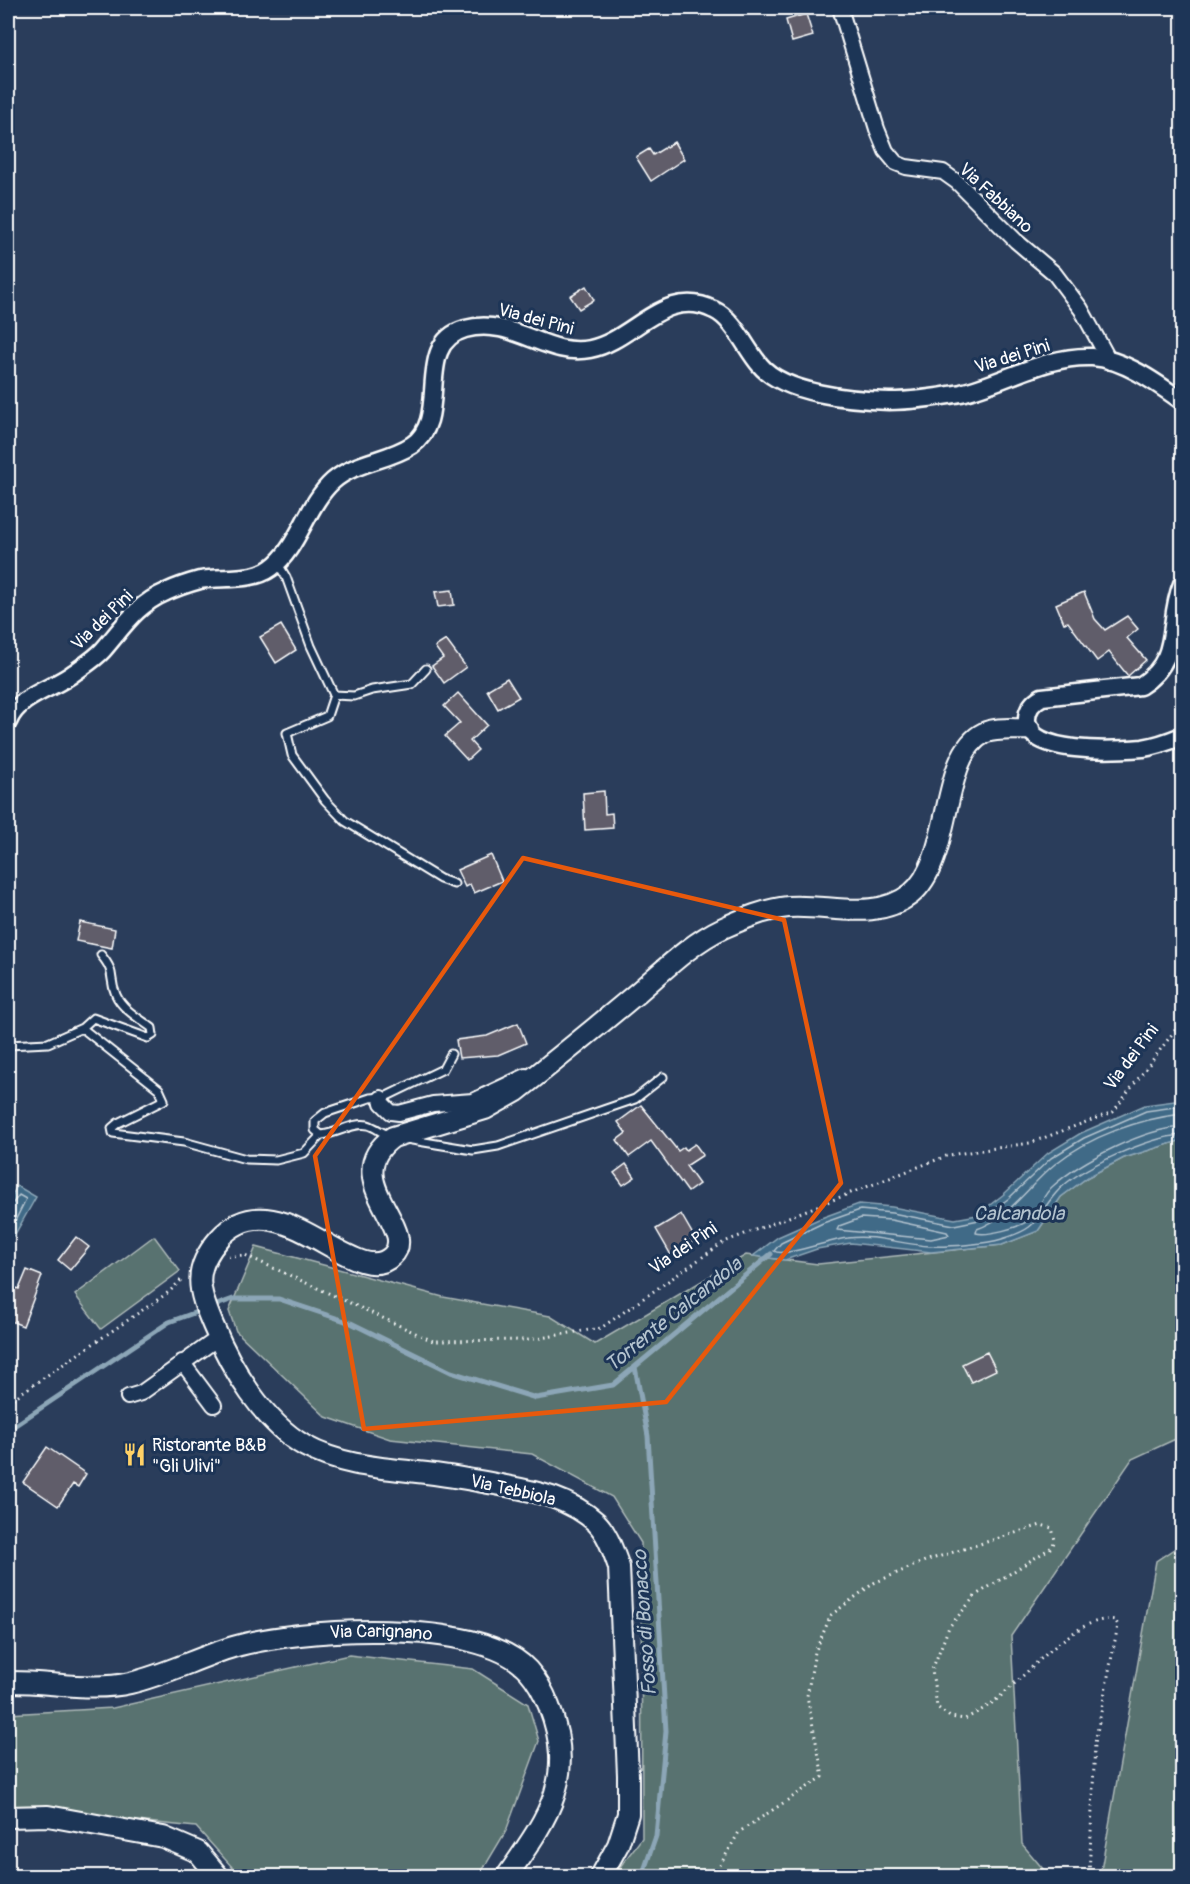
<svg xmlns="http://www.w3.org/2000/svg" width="1190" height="1884" viewBox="0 0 1190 1884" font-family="Pangolin,sans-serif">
<rect width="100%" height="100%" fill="#2a3d5b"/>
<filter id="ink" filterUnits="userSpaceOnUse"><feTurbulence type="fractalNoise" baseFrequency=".0167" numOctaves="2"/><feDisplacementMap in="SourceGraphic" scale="12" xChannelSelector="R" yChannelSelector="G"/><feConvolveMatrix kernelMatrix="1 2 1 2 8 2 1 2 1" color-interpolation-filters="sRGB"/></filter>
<g filter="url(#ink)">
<path fill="#58726f" stroke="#acb8b7" stroke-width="1.5" d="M1182,1140V1439L1180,1437L1132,1459L1011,1636L1022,1844L1049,1876H613L642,1838L641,1543L612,1497L532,1454L390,1439L326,1417L236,1331L229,1311L256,1247L443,1297L550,1316L595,1344L746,1255L818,1264L1002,1245L1038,1231L1061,1197L1088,1177L1124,1158Z
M154,1236L180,1271L101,1329L75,1295Z
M1174,1549L1182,1550V1876H1100L1156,1561Z
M349,1655L473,1669L528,1704L539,1741L506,1831L479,1876H235L233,1868L196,1827L8,1808V1714L113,1708Z"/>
<path fill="#406a87" stroke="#8ca6b7" stroke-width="1.5" d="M1182,1100V1140L1124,1158L1088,1177L1061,1197L1038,1231L1002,1245L931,1252L851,1243L817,1249L785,1260L753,1256L778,1237L821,1218L859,1204L892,1207L955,1219L977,1215L1004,1194L1048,1153L1081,1133L1145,1105Z
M17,1186L36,1197L14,1236L8,1233V1203Z"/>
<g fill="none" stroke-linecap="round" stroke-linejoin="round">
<path stroke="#b3c3cf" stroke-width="1.5" d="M1182,1106L1146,1111L1084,1138L1051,1158L1008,1199L979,1220L954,1225L892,1213L860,1210L823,1223L781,1243L774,1251C784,1258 832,1239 848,1238C875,1234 903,1245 930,1246C948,1247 986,1244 1002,1239C1041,1227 1033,1220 1056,1193C1077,1168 1150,1137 1182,1135
M1182,1114C1139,1119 1090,1136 1055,1164C1030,1184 1008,1219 977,1229L976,1233C987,1236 1019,1228 1029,1220C1039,1211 1042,1195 1053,1186C1082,1160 1144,1129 1182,1127
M8,1204L13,1203L19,1195L26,1199L12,1227L8,1228
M861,1218L891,1220L947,1232L949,1235L931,1239L837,1230L839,1226Z"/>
<path stroke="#8ca6b7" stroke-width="5" d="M211,1307L233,1299H279L351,1323L451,1372L536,1398L613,1385L771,1254
M635,1367L648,1436L666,1731L656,1836L642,1876
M8,1430L169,1322L202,1310"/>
</g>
<path fill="#605d6b" stroke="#fff" stroke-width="1.5" d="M806,14L813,36L792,42L786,20Z
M674,142L684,159L651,181L636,157L649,149L653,155Z
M586,286L594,300L579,309L570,296Z
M452,590L454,605L438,607L435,592Z
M1084,592L1095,619L1105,630L1127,616L1138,629L1127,638L1146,660L1128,676L1109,652L1097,661L1068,622L1064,623L1056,604Z
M281,625L296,650L276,663L260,637Z
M446,640L466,667L444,683L432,666L443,658L435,647Z
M507,678L519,697L498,709L487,690Z
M458,693L487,725L470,741L478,750L467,760L445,736L460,723L444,706Z
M604,791L605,814L612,813L613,828L585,830L583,793Z
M491,855L502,881L474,893L470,884L465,887L457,870Z
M80,922L115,929L112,948L76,941Z
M518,1023L526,1043L498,1055L459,1058L456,1040L487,1036Z
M641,1105L678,1151L684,1147L686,1150L695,1144L703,1155L686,1166L699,1184L688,1192L651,1141L629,1157L617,1140L626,1133L618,1122Z
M626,1164L635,1177L623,1185L614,1173Z
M681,1214L696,1240L671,1255L656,1229Z
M76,1237L89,1247L70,1270L58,1260Z
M27,1270L42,1276L23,1326L8,1320V1285L19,1289Z
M987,1352L996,1370L971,1382L962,1364Z
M47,1447L86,1474L78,1487L73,1484L58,1506L23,1482Z"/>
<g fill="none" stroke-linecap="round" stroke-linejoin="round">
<defs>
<path id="service" d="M277,562L286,577L311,646L334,695L327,716L287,733L292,755L325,800L345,821L440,879L454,884
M334,695L354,696L372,690L412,684L426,669
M101,955C117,974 108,977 116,995C122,1009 140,1019 152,1028L153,1035L148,1038L93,1018L82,1028L159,1089L164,1100L118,1123L112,1128L113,1133L184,1142L246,1159L276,1160L304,1153L321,1135
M8,1045L48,1043L82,1028
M390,1136C382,1133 375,1127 368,1125C352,1122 337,1134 321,1135L315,1130V1121L325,1113L370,1098L385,1097L443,1069L451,1054
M406,1139L473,1150L498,1146L635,1099L663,1077"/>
<path id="minor" d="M840,8L877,129L886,151L896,163L906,167L943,172L957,182L1016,241L1054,273L1081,309L1110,362
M381,1098L382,1103L391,1112L399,1113L433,1104L473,1101L526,1076
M182,1362L214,1405
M128,1397L141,1393L218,1338"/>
<path id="tertiary" d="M1182,584C1166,623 1183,658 1140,686L1042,697C1034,701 1027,709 1027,719C1026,756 1118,750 1143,748C1156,746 1170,741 1182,736
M8,722C18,695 54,689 75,672C85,665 96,658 103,650C123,627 137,604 166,592C177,587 189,583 200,580C222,576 252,582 271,568C298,549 307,504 333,481C356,461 388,461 412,445C452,418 412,344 465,329C513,316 547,358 590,349C633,341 665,285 714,310C734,319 746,349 760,365C784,394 853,400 889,401C911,401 939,397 961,393C1004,383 1046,355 1092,357C1124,359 1158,384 1182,401"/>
<g id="secondary">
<path id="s1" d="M8,1682C47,1681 91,1692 130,1683C165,1675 199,1657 233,1647C298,1628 479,1616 528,1670C537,1680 544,1693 549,1706C577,1779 548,1817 507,1876"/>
<path d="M8,1817L48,1816L163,1837L198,1852L218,1876"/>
<path d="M601,1876L618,1845L628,1814V1775L619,1567C613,1551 608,1534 596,1522C570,1499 539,1492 506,1486C484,1482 463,1478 441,1475C395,1468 347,1469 305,1446C263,1422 231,1368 213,1325C198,1290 192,1270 219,1239C277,1173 355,1293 392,1256C421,1229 335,1178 393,1137L485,1109L517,1091C557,1059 597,1027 636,994C663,971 691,943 723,928C743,919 766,909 788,907C829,904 875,922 911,894C954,859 939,755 984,733C996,727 1016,730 1029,729"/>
</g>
</defs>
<use href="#service" stroke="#fff" stroke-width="11"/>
<use href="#minor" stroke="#fff" stroke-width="18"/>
<use href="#tertiary" stroke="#fff" stroke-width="21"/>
<use href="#secondary" stroke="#fff" stroke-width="24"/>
<path stroke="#fff" stroke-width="3" stroke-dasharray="1.5 4.5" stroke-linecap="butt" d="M228,1256L245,1255L433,1341L528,1340L601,1328L724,1242L949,1155L1030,1143L1113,1112L1182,1021
M8,1402L169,1292L182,1279
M714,1876L739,1832L823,1777L807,1696L815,1652L831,1615L874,1583L925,1561L1041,1525L1052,1528L1055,1540L1052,1547L976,1595L949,1627L932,1670L937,1707L950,1717L965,1719C974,1714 984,1709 992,1703C1024,1680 1075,1613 1115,1620L1118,1625L1095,1743L1089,1876"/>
<use href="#service" stroke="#1d3557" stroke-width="7"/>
<use href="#minor" stroke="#1d3557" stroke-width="14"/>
<use href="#tertiary" stroke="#1d3557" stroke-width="16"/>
<use href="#secondary" stroke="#1d3557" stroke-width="20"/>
</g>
</g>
<path fill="none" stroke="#e8590c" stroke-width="4.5" stroke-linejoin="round" d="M523,858L784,920L841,1183L666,1402L364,1429L315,1156Z"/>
<defs>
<symbol id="restaurant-bare" viewBox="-9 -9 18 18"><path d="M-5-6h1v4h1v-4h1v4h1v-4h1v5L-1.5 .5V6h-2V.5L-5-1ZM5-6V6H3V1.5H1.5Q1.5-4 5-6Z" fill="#ffd166" stroke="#1d3557" stroke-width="2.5" paint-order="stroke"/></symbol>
</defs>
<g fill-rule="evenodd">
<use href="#restaurant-bare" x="118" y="1438" width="33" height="33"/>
</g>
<g text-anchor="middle" stroke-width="6" stroke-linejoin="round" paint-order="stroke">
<g font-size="18" fill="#fff" stroke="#1d3557">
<text transform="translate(996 198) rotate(43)" y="6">Via Fabbiano</text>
<text transform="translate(536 319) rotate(15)" y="6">Via dei Pini</text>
<text transform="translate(1012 356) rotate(-17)" y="6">Via dei Pini</text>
<text transform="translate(102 620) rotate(-44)" y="6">Via dei Pini</text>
<text transform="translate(1131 1057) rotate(-53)" y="6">Via dei Pini</text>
<text transform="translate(683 1248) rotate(-34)" y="6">Via dei Pini</text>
<text transform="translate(513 1490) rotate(13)" y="6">Via Tebbiola</text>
<text dy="6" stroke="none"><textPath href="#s1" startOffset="381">Via Carignano</textPath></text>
</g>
<g font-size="18" fill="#fff" stroke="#1d3557" text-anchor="start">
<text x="152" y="1451">Ristorante B&amp;B<tspan x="152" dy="21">"Gli Ulivi"</tspan></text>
</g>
<g font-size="20" font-style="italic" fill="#b3c3cf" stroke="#1d3557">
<text x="1019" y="1220">Calcandola</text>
<text transform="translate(673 1314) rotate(-39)" y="7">Torrente Calcandola</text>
<text transform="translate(644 1623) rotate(-94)" y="7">Fosso di Bonacco</text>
</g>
</g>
<rect width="1190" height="1884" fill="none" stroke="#1d3557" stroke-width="30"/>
<rect x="15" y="15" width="1160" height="1854" fill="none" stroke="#fff" stroke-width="2" filter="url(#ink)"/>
</svg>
